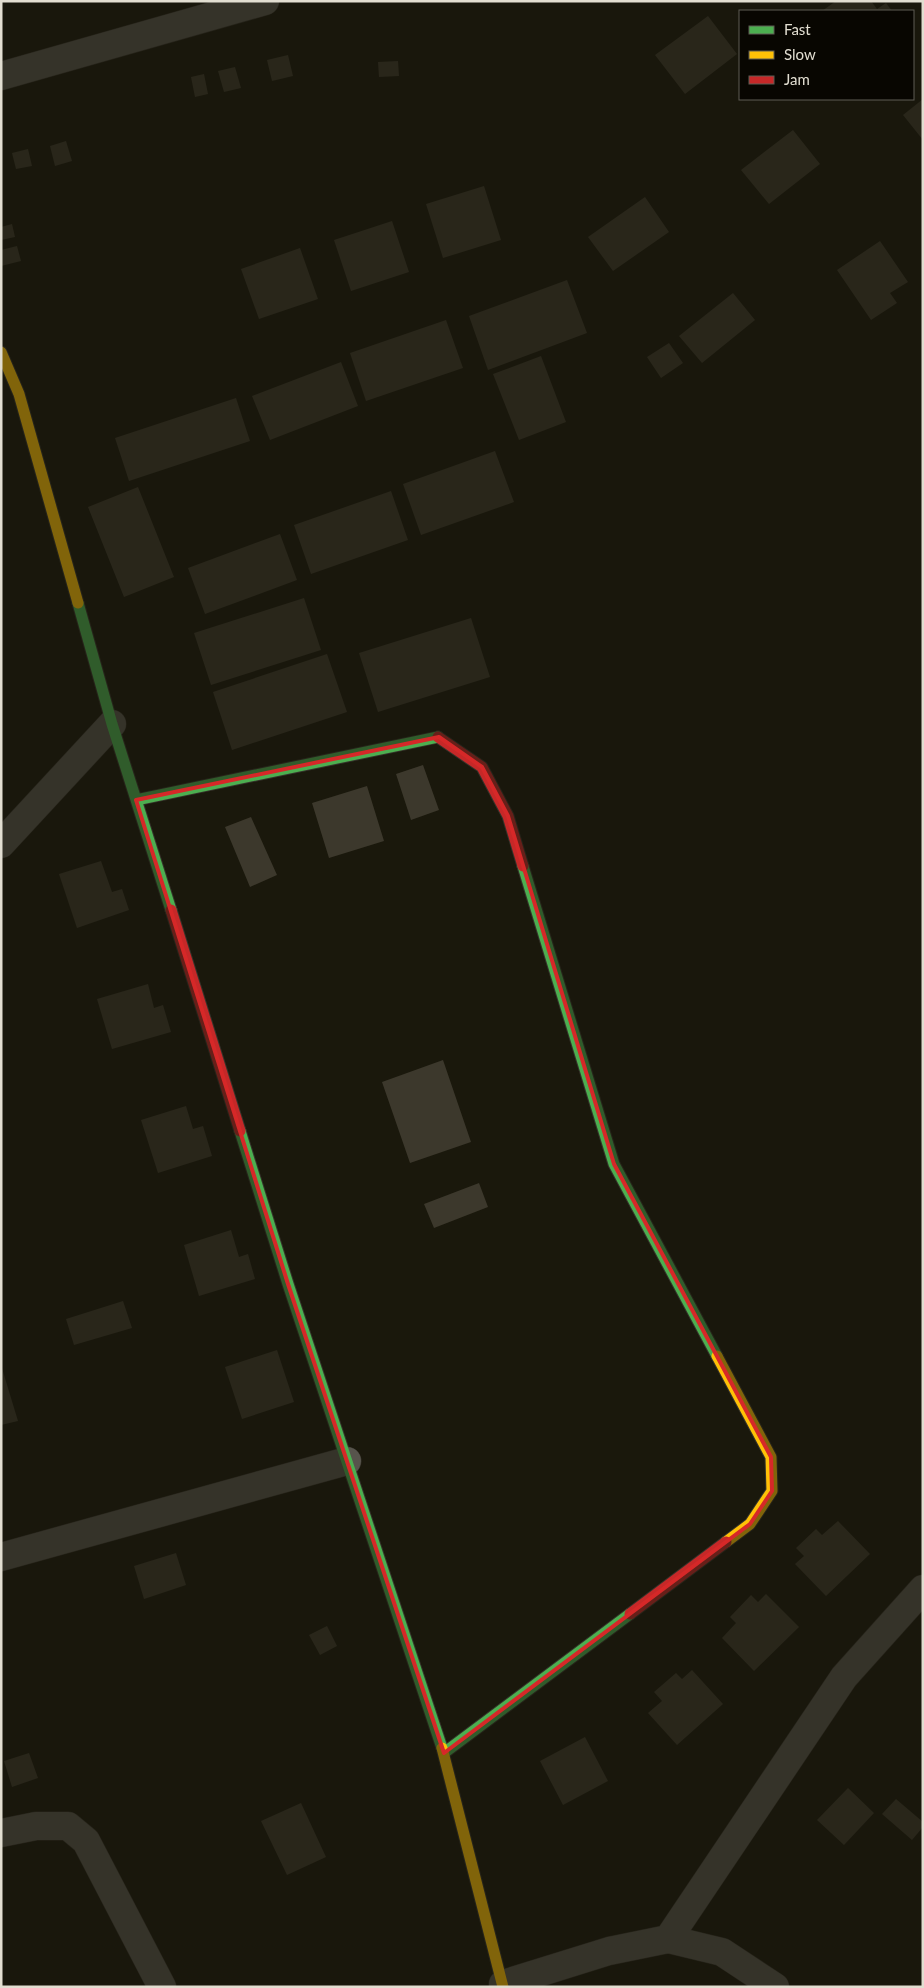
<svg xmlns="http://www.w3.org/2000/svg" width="924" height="1988" viewBox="0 0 924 1988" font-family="Lato,sans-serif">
<rect width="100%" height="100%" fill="#1a180c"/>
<path fill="#3c382c" d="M836,1H871L877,9L886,3L892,11H822Z
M708,16L737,54L685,94L655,55Z
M288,55L293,76L272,81L267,60Z
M398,61L399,76L379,77L378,62Z
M235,67L241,88L224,92L218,71Z
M204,74L208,94L195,97L191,77Z
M923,99V140L903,115Z
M793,130L820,164L769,204L741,170Z
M66,141L72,161L55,166L50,146Z
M28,149L32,166L16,169L12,153Z
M484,186L501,240L443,258L426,204Z
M645,197L669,232L613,271L588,237Z
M392,221L409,272L351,291L334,240Z
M12,224L15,237L1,240V227Z
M880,241L908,282L890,293L897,303L871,320L837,270Z
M17,246L21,261L1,266V250Z
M300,248L318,299L259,319L241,269Z
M567,280L587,333L488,370L469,316Z
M733,293L755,320L702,363L679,336Z
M446,320L463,368L366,401L350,353Z
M669,343L683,363L661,378L647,357Z
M541,356L566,422L519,440L493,374Z
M341,362L358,406L270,440L252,396Z
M236,398L250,441L129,481L115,438Z
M495,451L514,502L421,535L403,484Z
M138,487L174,577L124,597L88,507Z
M391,491L408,540L311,574L294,525Z
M280,534L297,580L205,614L188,568Z
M304,598L321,650L211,685L194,633Z
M471,618L490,677L378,712L359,653Z
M327,654L347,712L232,750L213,692Z
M423,765L439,810L411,820L396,774Z
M367,786L384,841L329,858L312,803Z
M251,817L277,875L250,887L225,827Z
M101,861L112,892L122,889L129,910L77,928L59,874Z
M148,984L154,1008L163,1005L171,1032L112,1049L97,999Z
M443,1060L471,1142L410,1163L382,1082Z
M186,1106L193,1129L203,1126L212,1156L158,1173L141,1120Z
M479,1183L488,1207L434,1228L424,1204Z
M231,1230L239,1257L248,1254L255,1279L199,1296L184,1245Z
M123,1301L132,1328L74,1345L66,1319Z
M277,1350L294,1402L242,1419L225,1367Z
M1,1365L18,1421L1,1425Z
M838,1521L870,1554L826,1596L795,1564L804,1556L796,1548L816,1529L822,1535Z
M176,1553L186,1585L144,1599L134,1566Z
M766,1594L799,1627L754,1671L722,1638L736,1623L730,1617L751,1595L758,1602Z
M327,1626L337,1646L320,1655L309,1635Z
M692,1670L723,1704L677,1745L648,1713L662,1701L654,1692L676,1673L682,1679Z
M585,1737L608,1781L563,1805L540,1761Z
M29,1753L38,1778L12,1787L4,1761Z
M848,1788L874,1813L844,1845L817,1820Z
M896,1799L923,1822V1827L912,1840L882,1814Z
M301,1803L326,1857L287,1875L261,1821Z"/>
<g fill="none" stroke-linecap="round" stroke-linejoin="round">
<defs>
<path id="street" d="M1,76L265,1
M1,844L112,724
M1,1557L347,1461
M1,1833L36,1826H68L86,1841L162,1987
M668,1939L844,1677L923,1589
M503,1984L609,1951L668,1939L722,1952L775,1987"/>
<path id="fast" d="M78,603L112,724L171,910
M136,800L438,737
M523,866L614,1164L717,1356
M240,1131L288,1284L442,1748
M444,1753L630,1614"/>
<path id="slow" d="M1,352L19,394L78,603
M717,1356L771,1457L772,1491L750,1524L726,1542
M442,1748L503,1987"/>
<path id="jam" d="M438,737L482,767L508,816L523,866
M171,910L240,1131
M630,1614L726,1542"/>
</defs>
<use href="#street" stroke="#36332b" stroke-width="29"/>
<use href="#fast" stroke="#36332b" stroke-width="13"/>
<use href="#slow" stroke="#36332b" stroke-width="13"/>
<use href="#jam" stroke="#36332b" stroke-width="13"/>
<use href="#street" stroke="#57544c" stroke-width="28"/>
<use href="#fast" stroke="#4caf50" stroke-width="11"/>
<use href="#slow" stroke="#ffc107" stroke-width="11"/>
<use href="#jam" stroke="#c62828" stroke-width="11"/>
</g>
<path d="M0 0H924V1988H0ZM439,737L482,767L508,816L614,1164L771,1457L772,1491L750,1524L444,1753L288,1284L136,800Z" fill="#1a180c" fill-opacity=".55" fill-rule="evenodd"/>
<path fill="none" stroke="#d62828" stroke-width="4" stroke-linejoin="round" d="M439,737L482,767L508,816L614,1164L771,1457L772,1491L750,1524L444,1753L288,1284L136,800Z"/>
<rect width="924" height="1988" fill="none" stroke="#e2ded1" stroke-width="5"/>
<rect x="739" y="10" width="175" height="90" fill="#080601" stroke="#5f5c54"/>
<rect x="749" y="26" width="25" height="8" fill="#4caf50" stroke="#5f5c54"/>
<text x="784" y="35" font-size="15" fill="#e2ded1">Fast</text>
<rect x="749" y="51" width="25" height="8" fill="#ffc107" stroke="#5f5c54"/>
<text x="784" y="60" font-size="15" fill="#e2ded1">Slow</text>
<rect x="749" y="76" width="25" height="8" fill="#c62828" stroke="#5f5c54"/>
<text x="784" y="85" font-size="15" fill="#e2ded1">Jam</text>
</svg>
